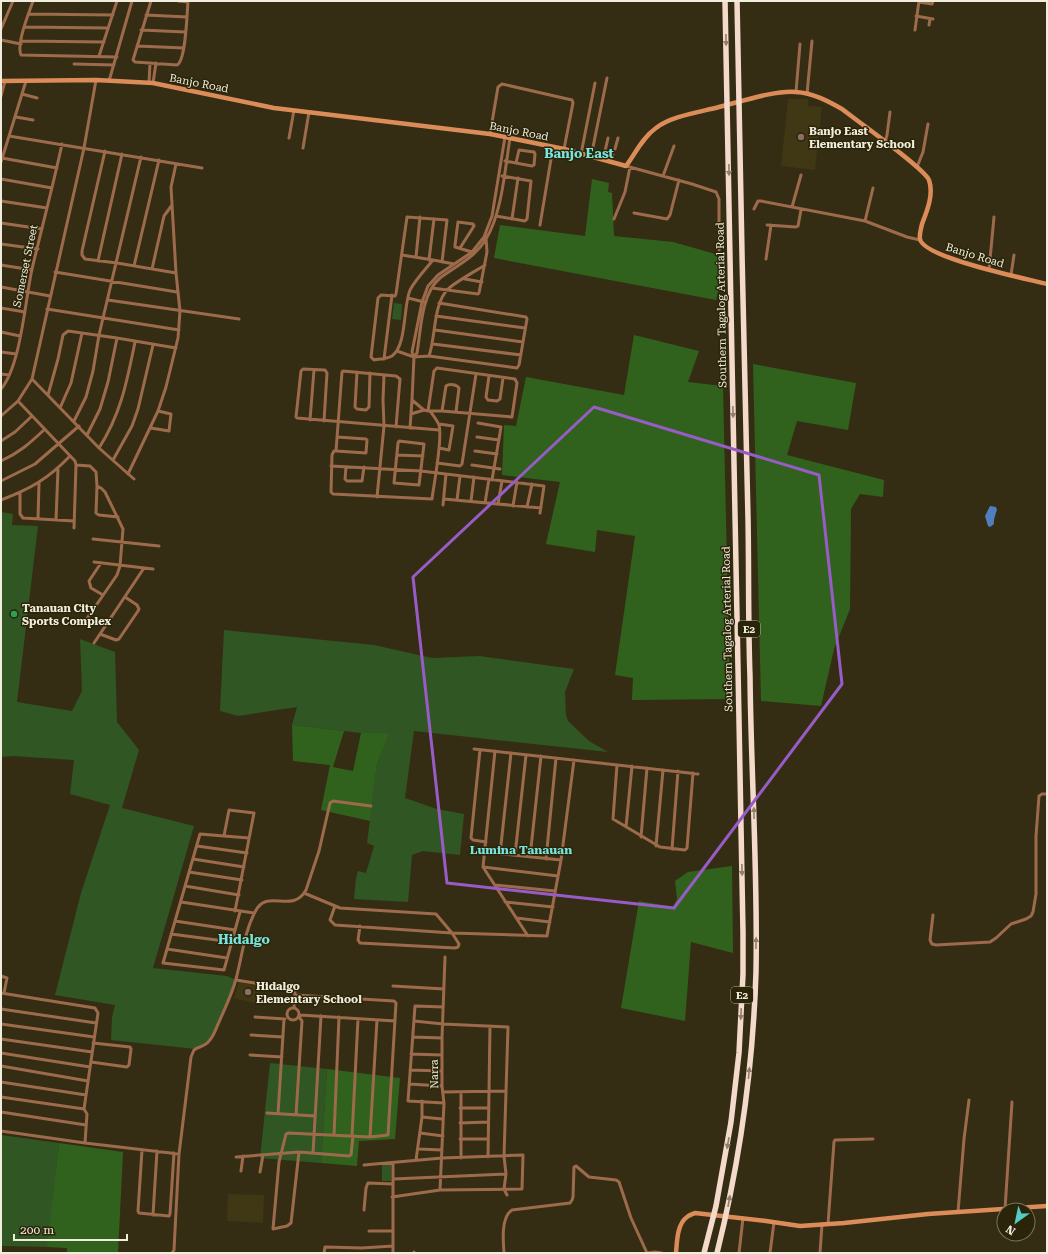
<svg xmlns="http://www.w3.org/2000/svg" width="1048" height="1254" viewBox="0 0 1048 1254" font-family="'Roboto Serif',serif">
<rect width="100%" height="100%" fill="#342d13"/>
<path fill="#403714" d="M788,99H808V106L822,107L815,170L781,166Z
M239,982L262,986L257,1004L234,998Z
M228,1194L264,1195L263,1223L227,1221Z"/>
<path fill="#305623" d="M394,303L402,304L401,320L392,319Z
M1,512L13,514L12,525L38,526L17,702L72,711L82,691L80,639L115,652L117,722L139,750L122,808L194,826L153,968L227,976L236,980L209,1042L196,1049L111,1040L112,1017L115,1005L55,995L81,893L110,805L70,794L74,760L13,756L1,757Z
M224,630L374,645L432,658L479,656L574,669L565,692L566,715L568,721L589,741L608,752L414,731L405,798L437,809L464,814L460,855L423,851L412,855L408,902L354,899L356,878L358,871L366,873L374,846L367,843L377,764L388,733H361L292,725L297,707L238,716L220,711Z
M270,1063L327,1069L321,1163L260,1158Z
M1,1135L59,1143L48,1247L1,1246Z
M382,1165H391V1181H382Z"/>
<path fill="#30621e" d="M592,179L609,183L608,192L612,193L614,236L673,242L719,255V287L716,300L494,258L500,225L585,236Z
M634,335L699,351L688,382L723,386L730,699L632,700L633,678L615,675L635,536L597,530L595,552L546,544L560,482L502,475L504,425L516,426L526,377L624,395Z
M753,364L856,383L848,430L797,421L787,455L884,480L883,497L860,494L851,509L850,609L834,649L821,706L761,701Z
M292,725L344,731L333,767L353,771L361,733H389L377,764L370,821L321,810L330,765L293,761Z
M732,866L733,953L691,942L685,1021L621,1008L639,901L673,907L677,899L675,881L688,872Z
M327,1069L400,1078L395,1139L359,1141L357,1166L321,1163Z
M59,1143L123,1152L118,1253H67V1248L47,1247Z"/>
<path fill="#4f7fc0" d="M990,506L996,507L997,510C996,512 993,522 994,524L990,527L988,526L985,516Z"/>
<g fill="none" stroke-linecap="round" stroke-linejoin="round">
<path stroke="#9d6b4c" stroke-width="3" d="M33,1C29,13 16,44 21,55L117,57
M151,1L133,60L135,62L177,65C186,61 187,12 188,1
M178,1L188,2
M919,2L932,4L933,1
M29,14L113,15
M146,15L187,17
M916,16L933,19
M929,25L930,19
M24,27L108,28
M1,29L13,1
M141,30L185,32
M915,30L919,1
M1,40L21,44
M21,41L104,42
M137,46L184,48
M99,56L117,1
M74,64L114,65
M109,81L132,1
M149,83L150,63
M153,83L156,63
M796,92L800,44
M22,94L37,98
M807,94L812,41
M1,96L5,81
M16,117L33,120
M490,134L498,87L502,84L572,100L573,103L564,149
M9,136L202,168
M289,138L294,110
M885,142L887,135L890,112
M303,148L309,112
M615,149L618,138
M105,151L82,251V255L85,259L117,263L176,273
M581,154L595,83
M591,157L607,78
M2,158L57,168
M603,160L608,138
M505,161L532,166L534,165L535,154L534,152L519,150L516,163
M1,162L26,81
M610,162L613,155
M626,166L692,184L716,192L719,199V250
M917,167L923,152L928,124
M663,176L674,146
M1,179L52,188
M1,201L47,208
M792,207L801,175
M754,209L758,201H761L865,221L907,237L920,240
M634,213L667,219L670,215L679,180
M496,216L525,221L527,219L531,181L502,176
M512,219L518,178
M614,219L625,192L630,167
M865,221L873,188
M1,223L42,229
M540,225L553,147
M767,225L796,227L798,226L801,210
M1,244L38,249
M460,248L474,226L473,224L458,222L455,245V247L472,252
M402,255L433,260C425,270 416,279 410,290C403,307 407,345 392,356C387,359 380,359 374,360L371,357L378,298L381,295L395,296L396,294L407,217L447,220L442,262
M416,257L420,217
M766,259L771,225
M429,260L434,219
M433,260L454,264
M98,261L122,154
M1,265L32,270
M134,266L159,160
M152,269L164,216L172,205
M989,270L994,217
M55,272L177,292
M1011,275L1014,255
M465,279L482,282
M1,287L50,296
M432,288L478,294L479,293L487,252L486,238
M408,298L424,302
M108,300L239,319
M1,308L25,312
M47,309L179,330
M436,316L525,328
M435,330L523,342
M1,332L20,336
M433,344L521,355
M397,351L414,357L429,356L517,368L519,365L527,319L526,317L439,303
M1,352L16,354
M429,356C436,336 433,304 448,289C457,281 474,272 485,265
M414,357L417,353C421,330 421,294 440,278C457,265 474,259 486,239C502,213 505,169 510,138
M384,359L392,295
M437,368L515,379L517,383L512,417L442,411H428L434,371Z
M357,372L355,407L357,409L366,410L369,407L370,373
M1,374L9,375
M489,376L486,397L488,400L497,401L500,399L503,378
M32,379L99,448L134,479
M1,389C21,365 25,301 32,269C42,227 53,186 62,144
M48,395L58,359L63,335L68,331L117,338L176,348
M412,400L424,410L428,411
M18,401L75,461L76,465L74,528
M60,408L71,383L82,333
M442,411L446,386C450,383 457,385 459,388L456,412
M411,414L424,410
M1,416L18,401L32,379L84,148L96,80
M310,420L314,370
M74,421L86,397L93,371L99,335L141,157
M324,421L327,373L325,370L303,369L301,371L296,417L297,418L439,430
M478,423L501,427L492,480
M439,424L453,426L449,450L439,448
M396,427L400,379L396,376L343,371L342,372L336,451H334L332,455L331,492L333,494L432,499C434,483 443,438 439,425C437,420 433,415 430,411
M151,428L169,431L171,414L158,411
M410,428L412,400L414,357L412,352L422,302L428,286L438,275L472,252L484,237L492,216L505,137
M87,435L100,409L108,382L117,338
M477,437L499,440
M1,441L15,432L32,416
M399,441L424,444L419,485L394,483L398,443Z
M99,448C121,414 127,381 135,342
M336,451L366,453L367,440L366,439L337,437
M475,451L497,454
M397,455L423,456
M113,460L132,426L138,409L153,345
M1,461C19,453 30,443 45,429
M437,463L460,466L462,464L476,374
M76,465L90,466L96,472L97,486L96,513L99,515L118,517
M472,465L500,469
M331,466L421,471L544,486L540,513
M346,467L345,479L347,481H362L364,467
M128,474L158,411L166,387L178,338L180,311L176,273L171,187L176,164
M1,481L35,464L79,426
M20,493V514L23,518L74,521
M377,497L384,426L383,400L384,375
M444,499L541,508
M1,500C30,489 48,479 70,456
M457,500L460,476
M471,501L474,477
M485,503L489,479
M498,504L502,481
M443,505L446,474
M513,506L517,482
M527,507L532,484
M38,519L39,483
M56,520L58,469
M93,539L159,546
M94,562L153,569
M101,563L89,581L91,588L103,595
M86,620L117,575L120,566L123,529L105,492L101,488L97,486
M100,634L116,640L119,639L138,611L139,609L137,605L125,597
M94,643L144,568
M474,749L698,774
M480,750L471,838L473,840L486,842
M495,751L483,867L528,936
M617,765L613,819L660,847L685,850L687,848L693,773
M626,827L632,766
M224,836L249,838
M641,837L647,768
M197,846L247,853
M656,846L663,770
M672,849L678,771
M485,852L561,860
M500,854L511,753
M515,855L526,755
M530,857L541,756
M193,859L244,867
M546,859L556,758
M483,867L558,876
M189,872L242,880
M495,885L555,891
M185,886L239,895
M304,893L340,908L436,914L452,933L459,944L458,947L455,948L360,943L358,940L360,926
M181,902L254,913
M505,902L553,907
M335,906L330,920L335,925L452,933L547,936L561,860L574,760
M235,911L254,813L229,810L224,836L200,834L163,963L224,970L240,912
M933,915L930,940L932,944L936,945L990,942L996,938L1011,924L1026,919L1031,916L1033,912L1036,894V836L1039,796L1042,794H1047
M516,918L550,922
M175,921L235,930
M171,934L232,942
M167,949L227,958
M1,976L7,978L4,993
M236,980L266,985L269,988L293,990L295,991L294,1008
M393,986L444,989
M1,993L95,1008L98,1013L84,1109L87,1114L85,1143
M295,995L394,1001L396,1003L388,1135L370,1137L288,1133L286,1134L279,1162L273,1229L287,1226L291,1223L299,1152
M443,1007L415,1006L408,1101L444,1103
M287 1014a6 6 0 1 1 12 0a6 6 0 1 1-12 0Z
M1,1009L96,1023
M300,1015L395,1021
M255,1017L285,1019
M414,1021L443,1024L508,1027L504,1156L506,1174L504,1189L507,1195
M1,1024L94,1037
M251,1035L283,1037
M413,1037L442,1038
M1,1039L92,1052
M1,1053L90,1067
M411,1054L442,1055
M250,1055L282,1057
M91,1062L127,1067L129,1065L131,1049L130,1047L93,1043
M1,1066L88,1081
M410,1070L442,1071
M1,1082L86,1095
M409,1084L442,1086
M443,1092L506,1091
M1,1097L84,1109
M460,1108H489
M1,1112L86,1125
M267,1113L315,1116
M278,1114L284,1019
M296,1115L302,1021L299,1017
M422,1117L442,1119
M460,1123L488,1122
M1,1131L85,1143L179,1154
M420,1133L443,1136
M334,1135L339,1017
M352,1136L358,1019
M370,1137L377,1020
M460,1139H488
M419,1149L442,1150
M142,1150L138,1211L139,1213L169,1216L170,1214L174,1153
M313,1153L321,1016
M236,1157L299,1152L349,1156L351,1155L353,1136
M488,1157L490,1026
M461,1158V1092
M416,1160L422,1117V1101
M393,1163V1253
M364,1165L442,1158L523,1155L522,1189L440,1190L392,1197
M241,1171L243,1156
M260,1172L263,1155
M393,1179L506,1174
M440,1190L444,1103L442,1086V1038L445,957
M1005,1209L1012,1102
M364,1210L366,1188L368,1183L393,1184
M958,1212L964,1139L969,1100
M153,1215L157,1151
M828,1224L834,1142L835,1140L873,1139
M369,1231H393
M172,1253L174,1250L179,1154L191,1057L194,1050C199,1046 205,1047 209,1041C214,1036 216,1028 219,1022C225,1008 232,994 236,979C242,957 244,933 255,912C267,887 292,915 306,890L319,851L330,803L333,801L371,806
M324,1253L325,1247L362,1248L393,1246
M414,1253V1252
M504,1253C503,1241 501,1217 512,1210L570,1203L572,1200L573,1197L574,1167L576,1166L589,1177L616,1180L619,1182L631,1218L647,1253
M647,1253L655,1252L662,1253
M739,1253L743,1218
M770,1253L774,1222
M820,1253L822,1224"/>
<path stroke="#dc8c59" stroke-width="4.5" d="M1,81L96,80L153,83L274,108L490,134L564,149L626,166C635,154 643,137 656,128C671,116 700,112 719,107C740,102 775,90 796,92C813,93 828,101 842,109C856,120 924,168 929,180C934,194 927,211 922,224C921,229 919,235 920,239C923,258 1028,279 1047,284
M676,1253C677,1242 677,1224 687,1217C689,1215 693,1214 695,1213L766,1221L800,1226L844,1223L928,1214L1047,1206"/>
<path stroke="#f4dacb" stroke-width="5.5" d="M704,1253L716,1206L731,1122L739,1053L743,974V932L739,720L725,1
M717,1253C740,1161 753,1067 756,972C758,873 751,775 750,676C748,623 749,571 748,518C744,346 740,173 737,1"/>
</g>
<defs><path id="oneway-solid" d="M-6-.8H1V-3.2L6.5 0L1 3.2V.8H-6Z"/></defs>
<g fill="#8f7f6a">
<use href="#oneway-solid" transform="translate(726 40) rotate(89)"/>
<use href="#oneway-solid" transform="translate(729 170) rotate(89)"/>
<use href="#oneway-solid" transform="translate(733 412) rotate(89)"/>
<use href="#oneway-solid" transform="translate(754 813) rotate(-91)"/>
<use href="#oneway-solid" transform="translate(742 870) rotate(89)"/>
<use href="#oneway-solid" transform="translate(756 943) rotate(-89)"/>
<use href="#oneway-solid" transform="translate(741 1014) rotate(92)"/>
<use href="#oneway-solid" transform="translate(749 1073) rotate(-84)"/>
<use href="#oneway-solid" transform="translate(728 1143) rotate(100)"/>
<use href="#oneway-solid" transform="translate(729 1201) rotate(-80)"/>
</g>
<path fill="none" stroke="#985cc6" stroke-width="3" stroke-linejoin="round" d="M594,407L819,475L842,684L674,908L447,883L413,577Z"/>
<g fill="#8d6e63" stroke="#2a2408" stroke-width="1.5">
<circle cx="801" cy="137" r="4"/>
<circle cx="248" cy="992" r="4"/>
</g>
<circle fill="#2e9e5b" stroke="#2a2408" stroke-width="1.5" cx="14" cy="614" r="4"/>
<g text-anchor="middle" stroke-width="3" stroke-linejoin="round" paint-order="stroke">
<g fill="#2a2408" stroke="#b5b19d" stroke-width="1">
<rect x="738" y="621" width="22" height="16" rx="3"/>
<rect x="731" y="987" width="22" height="16" rx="3"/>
</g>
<g font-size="10" font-weight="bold" fill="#f1eddd">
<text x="749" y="633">E2</text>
<text x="742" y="999">E2</text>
</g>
<g font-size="11" fill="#f1eddd" stroke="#2a2408">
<text transform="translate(199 83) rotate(11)" y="4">Banjo Road</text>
<text transform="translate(519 131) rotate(11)" y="4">Banjo Road</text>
<text transform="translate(975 255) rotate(17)" y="4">Banjo Road</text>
<text transform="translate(25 266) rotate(-78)" y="4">Somerset Street</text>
<text transform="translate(721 305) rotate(-91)" y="4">Southern Tagalog Arterial Road</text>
<text transform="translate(727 629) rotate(-91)" y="4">Southern Tagalog Arterial Road</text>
<text transform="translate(434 1074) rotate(-91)" y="4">Narra</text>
</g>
<g font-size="11" font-weight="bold" fill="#f1eddd" stroke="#2a2408" text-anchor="start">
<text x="809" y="135">Banjo East<tspan x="809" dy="13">Elementary School</tspan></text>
<text x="22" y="612">Tanauan City<tspan x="22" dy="13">Sports Complex</tspan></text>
<text x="256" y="990">Hidalgo<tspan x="256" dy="13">Elementary School</tspan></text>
</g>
<g font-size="12" font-weight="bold" fill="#79e4dd" stroke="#2a2408">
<text x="521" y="854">Lumina Tanauan</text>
</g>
<g font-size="13" font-weight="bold" fill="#79e4dd" stroke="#2a2408">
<text x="579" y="158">Banjo East</text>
<text x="244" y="944">Hidalgo</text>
</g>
</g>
<rect width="1048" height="1254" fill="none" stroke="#f1eddd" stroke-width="4"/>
<g transform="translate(1016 1222) rotate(213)"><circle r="19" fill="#2a2408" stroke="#7a745d"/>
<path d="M0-3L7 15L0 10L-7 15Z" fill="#54cdc6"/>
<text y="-6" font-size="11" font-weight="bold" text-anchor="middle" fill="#f1eddd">N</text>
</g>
<path d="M14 1234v6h113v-6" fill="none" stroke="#f1eddd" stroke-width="2"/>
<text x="20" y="1234" font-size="12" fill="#f1eddd" stroke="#2a2408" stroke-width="3" paint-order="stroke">200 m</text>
</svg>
